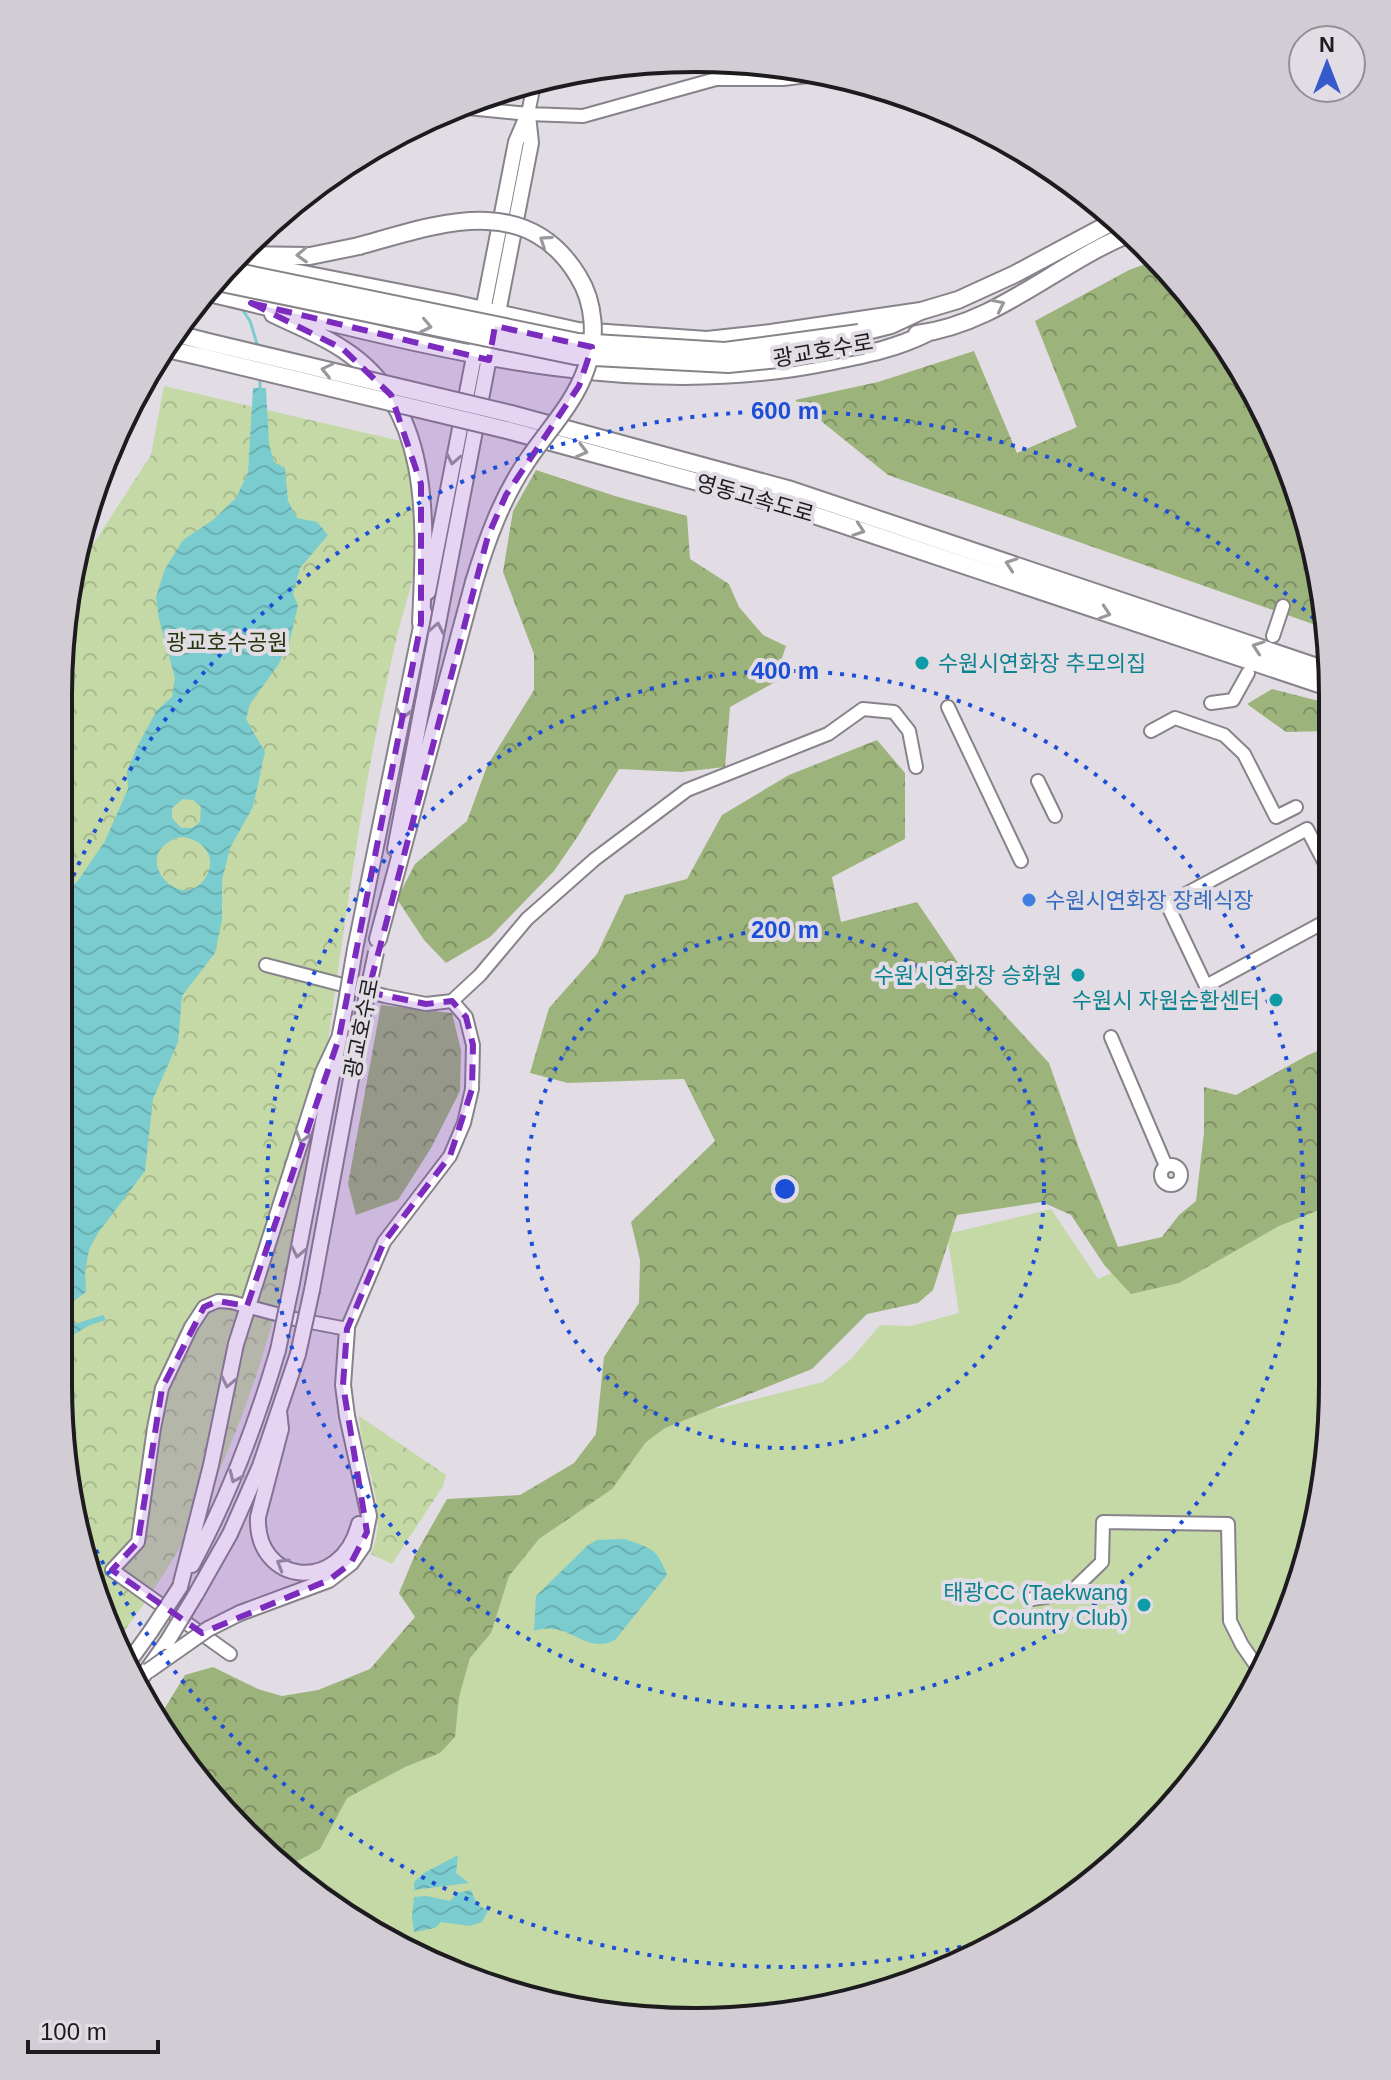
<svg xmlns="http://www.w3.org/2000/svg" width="1391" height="2080" viewBox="0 0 1391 2080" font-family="Helvetica,'Noto Sans KR',sans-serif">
<defs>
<pattern id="forest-crowns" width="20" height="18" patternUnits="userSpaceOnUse" patternTransform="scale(2)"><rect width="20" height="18" fill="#9db37c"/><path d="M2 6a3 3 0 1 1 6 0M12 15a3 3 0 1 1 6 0" fill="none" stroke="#7f9165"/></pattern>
<pattern id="park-crowns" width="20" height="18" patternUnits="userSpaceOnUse" patternTransform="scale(2)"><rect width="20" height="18" fill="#c4d9a6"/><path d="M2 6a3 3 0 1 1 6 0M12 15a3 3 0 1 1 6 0" fill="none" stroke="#a8ba8e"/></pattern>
<pattern id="water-waves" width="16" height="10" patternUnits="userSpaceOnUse" patternTransform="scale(2)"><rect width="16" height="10" fill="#7acccf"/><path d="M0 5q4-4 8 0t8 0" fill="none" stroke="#69afb1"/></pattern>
</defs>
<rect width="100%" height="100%" fill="#e2dde5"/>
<path fill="#c4d9a6" d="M1329,1191L1327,1468L1267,1666L1174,1805L1014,1937L820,2010L653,2021L452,1974L307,1890L196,1772L326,1707L675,1410L720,1408L823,1382L851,1359L880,1325L911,1326L959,1313L947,1234L1051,1209L1098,1279L1169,1248Z"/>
<path fill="url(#forest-crowns)" d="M1157,260L1202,308L1267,414L1311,531L1327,629L888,475L795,400L878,382L974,351L1017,453L1077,427L1035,321L1129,270Z
M536,470L615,496L687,516L690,559L729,584L739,607L763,635L786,646L779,667L786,676L730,707L725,767L681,772L619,769L578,836L554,871L490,937L446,963L424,940L397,899L415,864L467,821L487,766L534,690V654L503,572L513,511Z
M1272,689L1331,704V731L1286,732L1247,704Z
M877,740L905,773V839L832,877L841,922L917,902L961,967L1049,1063L1079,1148L1118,1247L1162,1237L1179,1215L1196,1201L1204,1133V1087L1236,1095L1308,1055L1330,1046L1329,1206L1279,1226L1179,1283L1131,1294L1105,1266L1071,1215L1042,1202L957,1215L933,1290L918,1303L867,1314L812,1369L665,1428L646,1442L612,1489L539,1539L509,1576L491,1633L470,1658L459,1697L455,1737L440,1753L405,1767L347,1798L320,1849L286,1867L166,1739L158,1724L163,1711L185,1675L213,1667L258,1689L282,1696L318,1690L370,1669L415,1617L399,1593L414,1557L447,1499L520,1495L574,1463L596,1434L604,1357L639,1303L640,1260L631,1222L715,1141L684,1079L568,1083L530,1073L549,1008L597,954L625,895L687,879L722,815L789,775Z
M381,1005L452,1013L461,1050L460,1091L431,1148L398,1200L356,1215L348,1184Z"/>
<path fill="url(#park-crowns)" d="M320,182L318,195L260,241L253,240L308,189Z
M164,386L405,442C414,477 419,511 417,548C416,576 403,611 396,640C384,693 373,746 364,800C314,1090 308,1399 117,1640L92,1589L58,1384L64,612L77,569L151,455Z
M359,1416L446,1475L443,1486L392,1564L371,1554C391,1509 361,1462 359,1416Z"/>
<path fill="url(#water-waves)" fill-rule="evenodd" d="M253,388H266L269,444L274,462L285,468L288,501L297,518L317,522L328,535L300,568L293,594L298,605L289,644L278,665L250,704L246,719L265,752L253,807L230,848L222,880V920L215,953L182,996L178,1042L153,1099L145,1171L98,1233L89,1250L85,1271L86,1292L74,1301L70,1318L75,1324L103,1315L106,1320L90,1325L68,1338L58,1366L62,894L77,882L105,841L128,789L127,772L137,747L157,710L172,697L175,678L159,619L156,597L165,569L183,540L213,520L236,498L248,473ZM183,799L193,800L201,807L200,822L192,828H181L172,818V808ZM180,837C199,837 218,854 207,875C184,919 124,854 180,837Z
M624,1539C651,1548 657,1548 667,1575L615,1640C584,1656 570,1619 534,1631L536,1596L588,1545L597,1540Z
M458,1855L456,1873L469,1883L414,1890V1882L424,1873Z
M471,1890L477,1904L488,1911L482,1922L470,1926L441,1922L435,1928L414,1932L412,1917L414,1897L427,1896L450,1901L457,1893Z
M877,1981L886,1985L820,2010L796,2011L799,2007L854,1987L872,1989Z"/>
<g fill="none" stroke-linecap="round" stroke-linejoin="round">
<path stroke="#7acccf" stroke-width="3" d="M240,306L250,321L258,347
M260,378V388"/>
<defs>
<path id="minor" d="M458,107L528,114L583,116L716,79H783L824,74
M528,114L535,79
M1273,636L1283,606
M1211,703L1233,700L1248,673
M948,707L1021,861
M1151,731L1175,718L1224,735L1244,754L1276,817L1296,807
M1038,781L1055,816
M1330,919L1206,986L1167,904L1307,829L1331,875
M266,965L385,996L426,1004L452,1001L480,975L527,919L595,859L687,790L828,734L863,709L894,712L909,731L916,767
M1111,1037L1166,1166
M1161 1175a10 10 0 1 1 20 0a10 10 0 1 1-20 0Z
M1032,1599L1070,1593L1102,1562L1103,1522L1228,1524L1230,1621L1242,1645L1262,1674
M230,1654L112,1570L138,1542L154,1428L162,1388L191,1327L204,1307L218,1301L231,1302L295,1319L347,1329L384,1242L450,1156L464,1123L472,1089L473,1045L466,1017L452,1001"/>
<path id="major" d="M496,323L531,143L528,115
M428,592L516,142L528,114
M395,849L491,347
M355,949L424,612
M292,1283L345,1008
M312,1290L363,1014
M279,1411L281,1429L258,1517C255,1585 341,1595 359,1524
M192,1565C229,1496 256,1425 278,1350
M180,1587L211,1465L236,1344L323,1072L339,1038
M196,1594L230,1534L260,1466L298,1354
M240,1613L329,1580L351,1563L363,1546L369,1516L347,1416L343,1385L347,1329
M128,1663L151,1631
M138,1683L167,1642"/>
<path id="highway" d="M238,255L310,256L359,246
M232,260L452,303L578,331L707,340L771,333L921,311
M205,292C408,340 618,405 828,362C863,355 895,349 927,333
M273,314C296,325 322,335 344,350C435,409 425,527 421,623
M859,333L891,325L921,311L958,300L1015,274L1118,219
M177,334L204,341
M917,334C998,324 1059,261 1132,233
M167,349L202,357
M511,414L791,490L1332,672
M507,430L790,507L1331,688
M378,939L474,582"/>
</defs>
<use href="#minor" stroke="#88838b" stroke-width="16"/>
<use href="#major" stroke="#88838b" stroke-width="18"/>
<use href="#highway" stroke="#88838b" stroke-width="20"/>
<use href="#minor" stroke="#fff" stroke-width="12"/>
<use href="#major" stroke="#fff" stroke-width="14"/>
<use href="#highway" stroke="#fff" stroke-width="16"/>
<defs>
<path id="major-bridge" d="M345,1008L355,949
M363,1014L376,952
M278,1350L292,1283
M298,1354L312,1290
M151,1631L180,1587
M167,1642L196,1594
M148,1671L208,1629L240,1613"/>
<path id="highway-bridge" d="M359,246C435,225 526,190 578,276C595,303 597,339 586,369C574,404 547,431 527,461C502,498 487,539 474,582
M223,269L578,342L725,351L859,333
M212,281L575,356L728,364L788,358L863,345
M204,341L511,414
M202,357L507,430"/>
</defs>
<use href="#major-bridge" stroke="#88838b" stroke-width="18" stroke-linecap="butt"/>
<use href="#highway-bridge" stroke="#88838b" stroke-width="20" stroke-linecap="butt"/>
<use href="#major-bridge" stroke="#fff" stroke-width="14"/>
<use href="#highway-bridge" stroke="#fff" stroke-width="16"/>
</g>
<defs><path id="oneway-chevron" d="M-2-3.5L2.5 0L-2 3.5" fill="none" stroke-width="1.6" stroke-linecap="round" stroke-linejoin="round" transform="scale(2)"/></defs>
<g stroke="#99989a">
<use href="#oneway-chevron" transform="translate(545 241) rotate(-146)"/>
<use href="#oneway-chevron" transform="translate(302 255) rotate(178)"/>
<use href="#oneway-chevron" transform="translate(999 305) rotate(-26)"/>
<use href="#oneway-chevron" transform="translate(426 326) rotate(12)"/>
<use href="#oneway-chevron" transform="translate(327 370) rotate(-167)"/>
<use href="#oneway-chevron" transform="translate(582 451) rotate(15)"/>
<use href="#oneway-chevron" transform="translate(453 459) rotate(101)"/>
<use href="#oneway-chevron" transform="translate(859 530) rotate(19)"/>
<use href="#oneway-chevron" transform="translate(1011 564) rotate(-161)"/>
<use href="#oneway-chevron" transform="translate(1105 613) rotate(18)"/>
<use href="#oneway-chevron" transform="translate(437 628) rotate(-79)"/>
<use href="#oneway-chevron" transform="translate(1258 647) rotate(-161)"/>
<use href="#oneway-chevron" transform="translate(403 714) rotate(102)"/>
<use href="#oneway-chevron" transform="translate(302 1137) rotate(108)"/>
<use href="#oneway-chevron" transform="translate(298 1252) rotate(101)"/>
<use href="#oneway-chevron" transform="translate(228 1382) rotate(102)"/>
<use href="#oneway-chevron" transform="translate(235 1477) rotate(114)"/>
<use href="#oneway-chevron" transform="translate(282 1564) rotate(-149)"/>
</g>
<path fill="#7b2cbf" fill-opacity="0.2" stroke="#7b2cbf" stroke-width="6" stroke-dasharray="16 10" stroke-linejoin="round" d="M251,303L489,360L495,326L592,347L579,386L506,495L488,536L368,992L426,1004L452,1001L466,1017L473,1045L472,1089L450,1156L384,1242L347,1329L343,1385L367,1532L351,1563L329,1580L202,1633L112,1570L138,1542L162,1388L204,1307L218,1301L247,1306L339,1038L421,623V484L391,395L343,349Z"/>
<g fill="none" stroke="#1d4ed8" stroke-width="4" stroke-dasharray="4 8">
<circle cx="785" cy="1189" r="259"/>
<circle cx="785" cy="1189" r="518"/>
<path d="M1019 1931A778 778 0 0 1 83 1524M64 898A778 778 0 0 1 1325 629"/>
</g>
<g fill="#0f9aa8" stroke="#e2dde5" stroke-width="3">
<circle cx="922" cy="663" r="8"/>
<circle cx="1078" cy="975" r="8"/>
<circle cx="1276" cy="1000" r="8"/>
<circle cx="1144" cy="1605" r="8"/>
</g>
<circle fill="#3f7fe0" stroke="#e2dde5" stroke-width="3" cx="1029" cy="900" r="8"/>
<g text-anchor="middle" stroke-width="8" stroke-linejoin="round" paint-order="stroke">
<g font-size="22" fill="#1d1b1e" stroke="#e2dde5">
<text transform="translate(823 350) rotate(-10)" y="8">광교호수로</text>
<text transform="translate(755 498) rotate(16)" y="8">영동고속도로</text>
<text transform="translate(361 1028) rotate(-79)" y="8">광교호수로</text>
</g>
<g font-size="22" fill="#253409" stroke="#e2dde5">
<text x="227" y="650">광교호수공원</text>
</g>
<g font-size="22" fill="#0d838f" stroke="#e2dde5" text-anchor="end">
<text x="938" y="671" text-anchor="start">수원시연화장 추모의집</text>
<text x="1062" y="983">수원시연화장 승화원</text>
<text x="1260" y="1008">수원시 자원순환센터</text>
<text x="1128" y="1600">태광CC (Taekwang<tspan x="1128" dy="25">Country Club)</tspan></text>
</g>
<g font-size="22" fill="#366cbe" stroke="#e2dde5" text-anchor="start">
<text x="1045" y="908">수원시연화장 장례식장</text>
</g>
</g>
<path d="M0 0H1391V2080H0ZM695 72H696A623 623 0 0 1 1319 695V1385A623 623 0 0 1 696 2008H695A623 623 0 0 1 72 1385V695A623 623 0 0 1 695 72Z" fill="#d2cdd5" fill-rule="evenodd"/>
<path fill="none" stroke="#1d1b1e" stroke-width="4" d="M695 72H696A623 623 0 0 1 1319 695V1385A623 623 0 0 1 696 2008H695A623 623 0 0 1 72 1385V695A623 623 0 0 1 695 72Z"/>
<circle cx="785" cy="1189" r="12" fill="#1d4ed8" stroke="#e2dde5" stroke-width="4"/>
<g font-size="24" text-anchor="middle" font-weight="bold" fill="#1d4ed8" stroke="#e2dde5" stroke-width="8" stroke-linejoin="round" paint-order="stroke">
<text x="785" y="419">600 m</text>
<text x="785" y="679">400 m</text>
<text x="785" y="938">200 m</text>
</g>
<g transform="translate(1327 64)"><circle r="38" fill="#e2dde5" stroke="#938f95" stroke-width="2"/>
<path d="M0-6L14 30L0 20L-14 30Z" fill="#365acb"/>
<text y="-12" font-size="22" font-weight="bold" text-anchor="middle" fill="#1d1b1e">N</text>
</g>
<path d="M28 2040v12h130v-12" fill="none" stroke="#1d1b1e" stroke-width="4"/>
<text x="40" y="2040" font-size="24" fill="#1d1b1e" stroke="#e2dde5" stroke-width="6" paint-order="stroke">100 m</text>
</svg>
